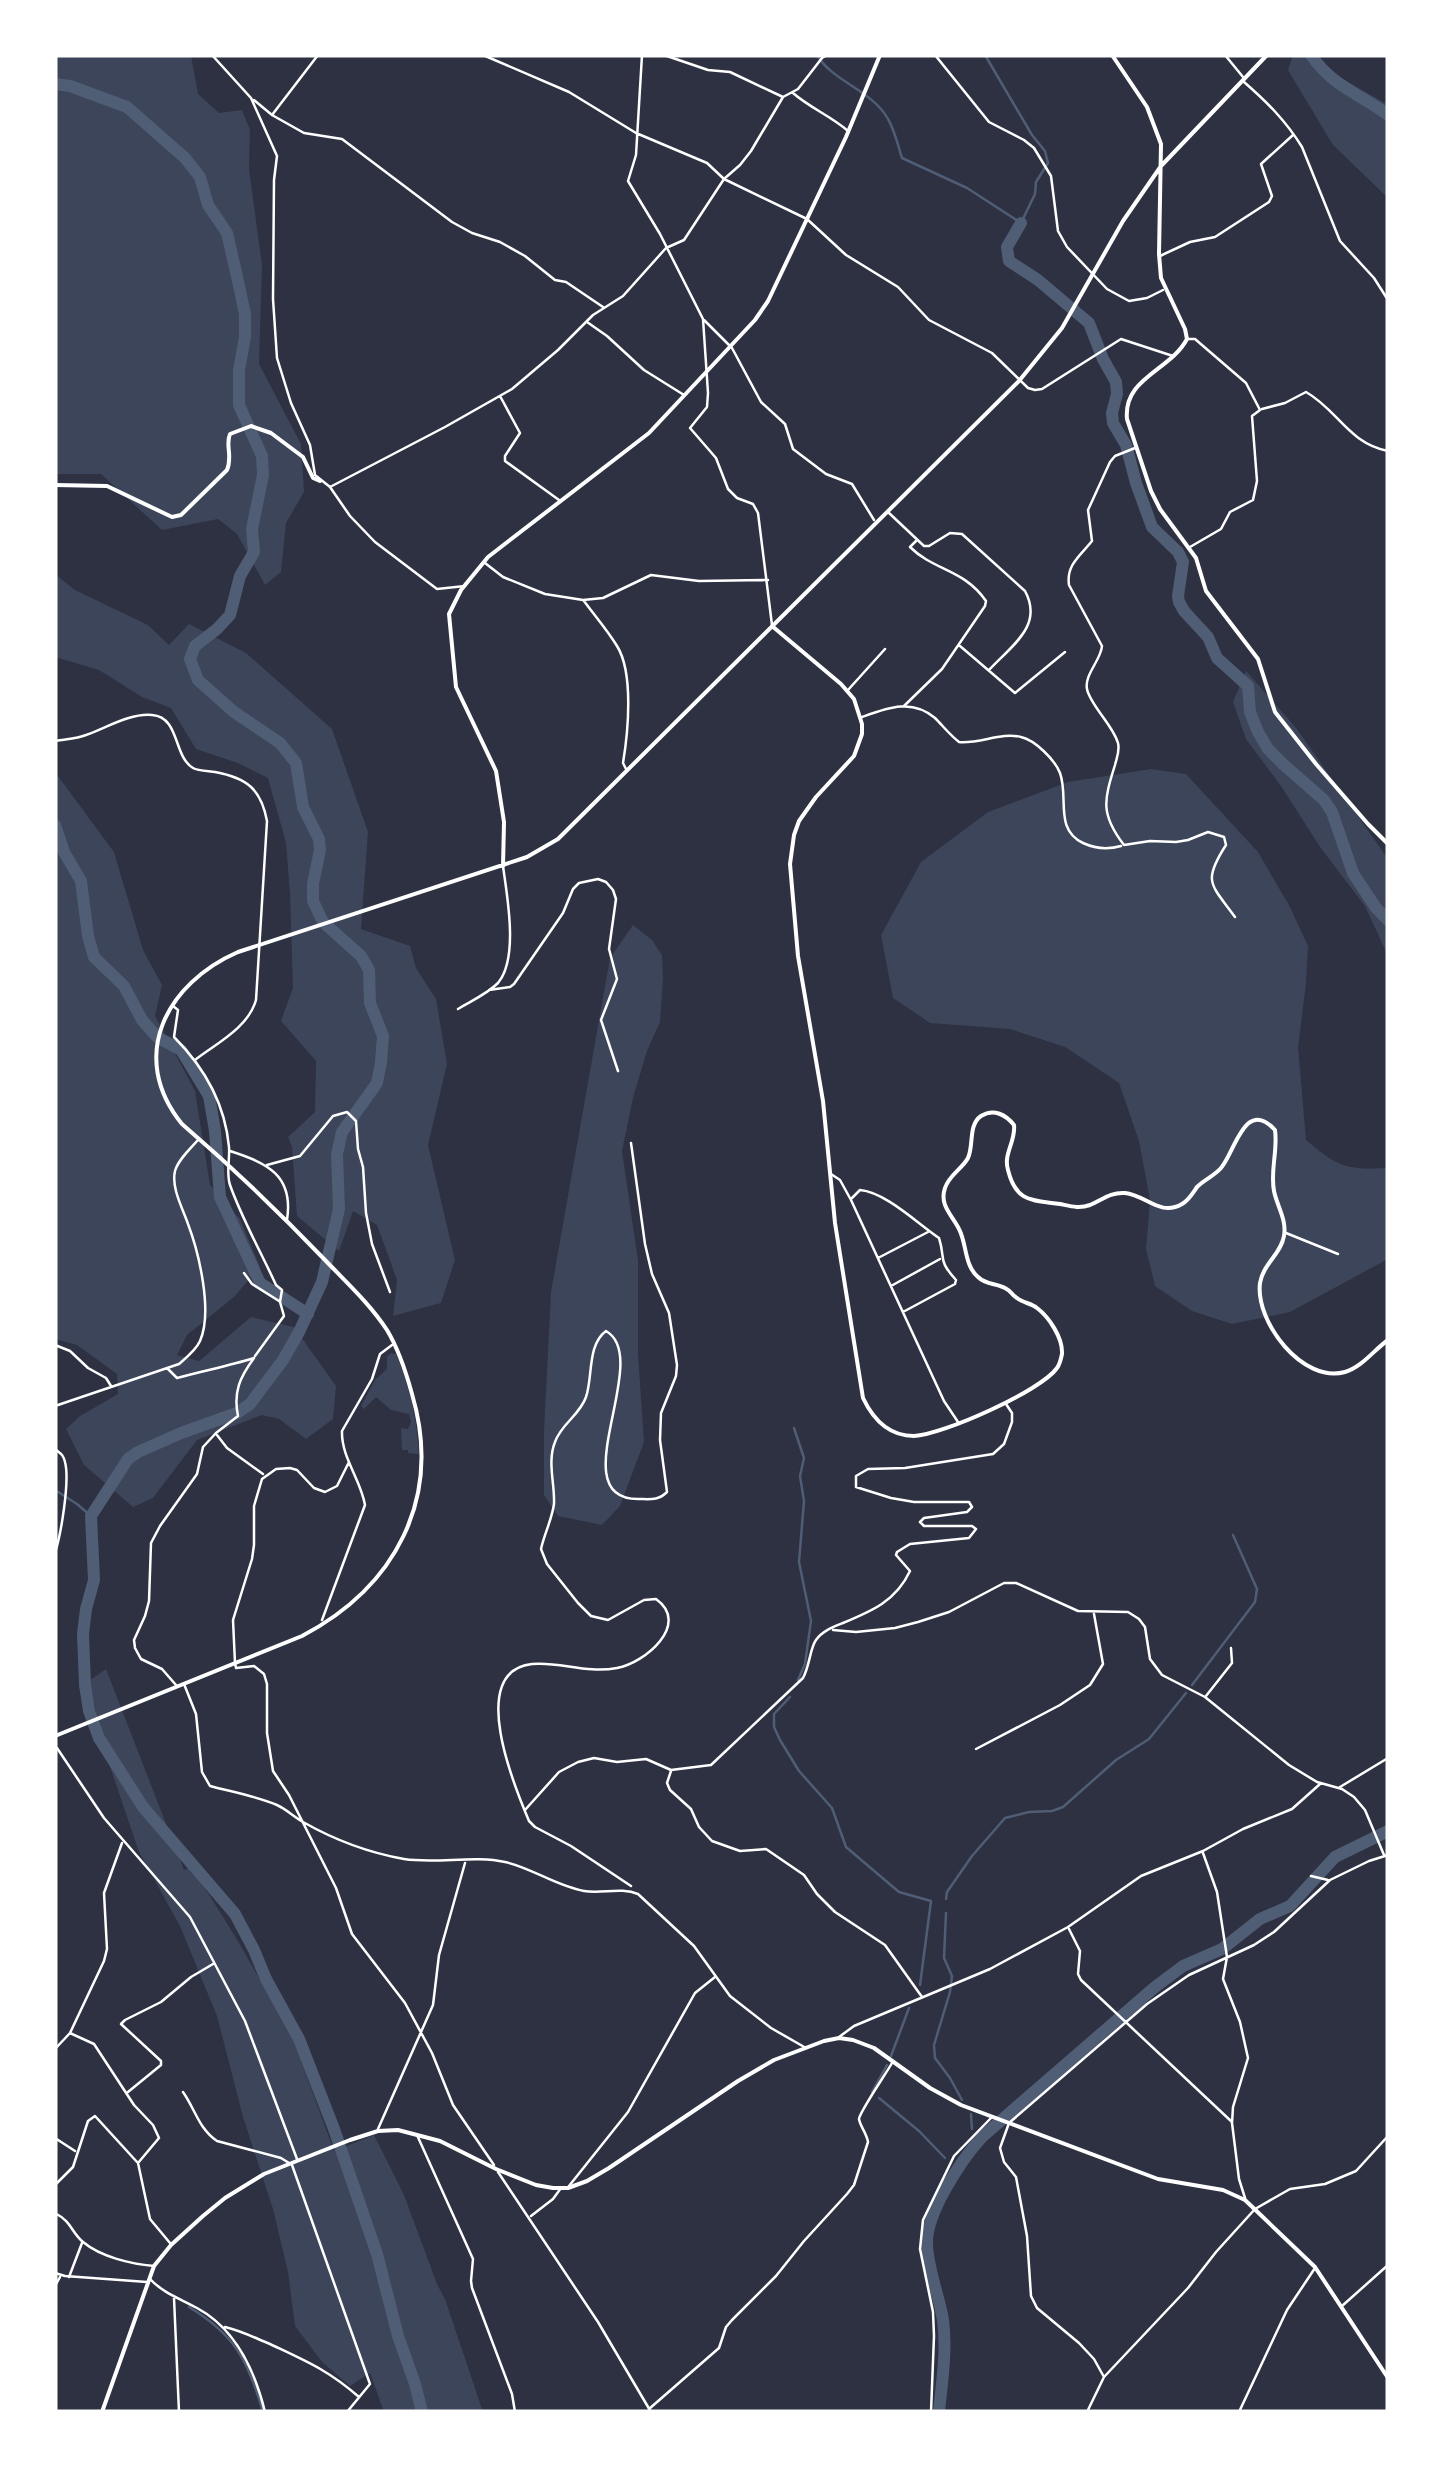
<svg xmlns="http://www.w3.org/2000/svg" width="1443" height="2467" viewBox="0 0 1443 2467" font-family="Lora,serif">
<rect width="100%" height="100%" fill="#2d3142"/>
<path fill="#3c4559" d="M55,55H191L198,94L219,113L242,110L250,130L249,169L262,265L259,364L301,444L304,492L286,523L281,572L265,585L237,534L218,519L162,530L101,474H55Z
M1293,55H1302L1388,105V198L1333,145L1288,70Z
M55,574L75,590L148,625L169,645L189,624L246,653L332,729L368,832L361,929L410,946L416,968L436,999L447,1064L428,1145L455,1260L441,1303L393,1316L397,1280L377,1225L353,1211L339,1251L297,1216L292,1147L288,1137L315,1112L316,1061L281,1021L293,988L290,894L286,843L268,778L238,763L196,749L171,708L142,697L99,670L55,657Z
M1246,671L1297,729L1388,859V956L1365,906L1320,847L1281,786L1246,739L1233,702Z
M1151,769L1186,774L1258,852L1290,907L1308,946L1306,983L1298,1047L1306,1140C1338,1167 1345,1170 1388,1168V1259L1290,1312L1232,1324L1192,1311L1155,1286L1146,1249L1150,1200L1139,1141L1119,1083L1065,1047L1010,1029L930,1023L893,998L881,935L921,862L988,812L1068,782Z
M55,772L114,852L143,950L162,985L155,1016L195,1091L210,1185L240,1219L260,1267L234,1297L187,1335L177,1355L199,1361L251,1317L294,1327L336,1386L333,1419L306,1439L279,1419L262,1415L197,1440L153,1498L133,1507L84,1465L66,1429L80,1416L118,1394L117,1374L77,1345L55,1339Z
M633,925L652,940L662,955L663,978L660,1022L647,1051L633,1098L622,1151L638,1260V1354L644,1442L620,1506L602,1525L558,1516L544,1495V1431L551,1292L610,958Z
M391,1353L396,1354C410,1387 417,1419 419,1454L408,1453V1450H402L401,1428L408,1429L411,1422L409,1414L391,1410L376,1397L364,1409L361,1406L375,1380L387,1369V1357Z
M106,1669L184,1870L189,1868L208,1893L238,1941L292,2036L334,2151L374,2135L404,2195L437,2284L445,2299L483,2412H384L370,2373L350,2386L322,2362L295,2326L288,2272L273,2209L243,2117L217,2016L180,1926L139,1852L103,1746L89,1681Z"/>
<g fill="none" stroke-linecap="round" stroke-linejoin="round">
<path stroke="#4f5d75" stroke-width="2.5" d="M817,55C833,82 872,90 888,119C895,131 898,146 902,158L967,188L1021,223L1035,194L1036,182L1048,163L1045,151L1032,135L985,55
M794,1428L804,1458L800,1476L804,1501L799,1562L811,1621L805,1664L798,1680
M55,1490L77,1504L91,1516
M1192,1685L1255,1602L1257,1589L1233,1535
M790,1697L774,1714V1727L780,1740L799,1771L832,1808L846,1847L899,1892L931,1901L920,1985
M946,1899L947,1892L972,1856L1005,1818L1029,1812L1052,1811L1063,1807L1116,1760L1149,1739L1186,1693
M946,1913L944,1958L952,1976L950,1992L934,2045L935,2058L950,2078L962,2100
M891,2056L909,2008
M872,2092L887,2065
M879,2098L919,2131L945,2158
M971,2114L972,2129
M969,2151L970,2145
M189,2307C235,2335 248,2360 263,2412"/>
<path stroke="#4f5d75" stroke-width="12" d="M1311,55C1332,86 1360,94 1388,115
M55,84L70,86L127,107L185,158L200,177L208,205L227,233L238,281L245,314V337L239,370V405L262,456L263,475L252,529L254,552L240,576L230,615L217,629L195,646L190,659L198,680L234,712L280,743L296,763L303,807L319,839L320,850L313,884V901L323,922L361,956L369,970L370,1003L383,1036L381,1062L377,1083L342,1132L337,1154L339,1209L322,1282L299,1332L283,1360L250,1404L237,1413L181,1433L138,1452L128,1459L91,1516L94,1580L86,1609L83,1634L85,1685L89,1711L99,1738L143,1807L235,1914L254,1950L266,1979L299,2039L334,2129L377,2254L398,2336L415,2384L422,2412
M1021,223L1007,247L1009,261L1038,280L1089,323L1103,359L1116,382L1117,394L1112,413L1113,423L1126,445L1136,483L1152,527L1178,552L1183,562L1178,596L1179,602L1184,611L1208,637L1217,658L1248,686L1250,712L1258,732L1268,749L1284,765L1324,800L1332,812L1353,873L1376,908L1388,920
M55,825L64,852L81,881L88,936L94,957L124,986L142,1020L157,1037L181,1050L209,1096L215,1131L220,1197L260,1283L308,1314
M939,2412C942,2381 947,2351 943,2320C939,2295 928,2270 927,2245C925,2214 962,2159 982,2137L1155,1987L1183,1966L1222,1949L1260,1919L1290,1906L1335,1857L1388,1831"/>
<path stroke="#fff" stroke-width="2.5" d="M212,55L251,98L277,156L274,180L273,299L277,358L291,403L310,445L315,475L330,487L350,516L375,542L437,589L465,586
M483,55L569,92L636,133L707,163L724,179L807,219L846,255L898,287L929,320L992,353L1028,388L1035,390L1042,389L1121,339L1173,356
M642,55L636,155L628,181L660,234L703,319L708,393L707,407L690,428L716,458L728,489L737,498L753,504L758,513L772,625
M664,55L708,70L730,72L783,97
M935,55L989,122L1024,140L1034,148L1051,176L1058,231L1067,247L1107,289L1129,301L1147,298L1163,290
M1225,55L1243,77
M1244,82C1267,102 1286,121 1302,147L1340,241L1374,278L1388,300
M793,93C810,108 831,116 848,131
M254,100L272,115L318,55
M272,115L304,133L342,139L452,222L472,233L500,242L525,256L555,280L566,282L603,307
M1160,256L1190,242L1215,237L1269,202L1272,196L1261,164L1293,135
M704,320L732,348L761,402L785,424L793,449L826,474L852,484L874,520
M587,322L607,336L644,370L684,395
M1187,339H1195L1246,383L1260,410L1252,416L1257,481L1253,500L1230,512L1221,529L1190,547
M500,396L520,433L505,456V461L559,500
M1262,409L1285,403L1306,392C1338,410 1348,443 1388,451
M1135,448L1115,456L1110,462L1088,510L1092,541C1080,556 1066,565 1069,585L1102,646C1101,660 1084,675 1087,689C1090,705 1113,725 1118,743C1120,751 1117,757 1115,765C1104,800 1100,814 1124,845L1150,841L1176,842L1188,840L1208,832L1224,837L1226,845C1202,882 1211,884 1235,917
M330,487L445,427L512,389L558,350L593,315L623,296L666,248L684,240L724,179L740,165L751,151L783,97L798,89L822,58L827,55
M889,513L924,546H929L950,533L962,534L1025,591C1044,626 1011,646 989,670
M485,563L503,577L545,594L583,600L603,598L651,575L699,581L768,580
M584,601C595,616 608,631 617,646C634,673 628,733 623,763L626,769
M960,646L1015,693L1065,652
M848,690L885,649
M904,706L942,669L985,606L986,601C964,569 934,571 910,547L916,541
M862,717C887,708 912,698 935,718C943,726 950,735 959,742C980,744 1001,732 1021,737C1035,740 1055,760 1060,773C1069,798 1054,829 1083,843C1096,849 1107,850 1121,846
M55,741C65,739 76,739 86,735C106,728 130,713 152,715C180,717 173,756 193,768C198,771 209,771 215,772C247,778 261,789 267,821L256,1000C248,1028 217,1043 195,1060
M489,990L510,987L514,984L563,913L573,889L579,883L598,879L606,882L613,890L616,899L609,949L617,979L601,1020L618,1071
M173,1006L178,1010L174,1037C204,1067 225,1104 229,1147C230,1160 226,1173 230,1185C242,1219 261,1252 276,1285L282,1290L280,1302L284,1316L255,1356
M458,1009C471,1001 487,994 498,983C519,958 507,896 503,866
M230,1151C267,1163 294,1175 287,1220
M267,1165L300,1156L333,1116L347,1112L356,1121L358,1149L363,1167L366,1213L372,1244L390,1292
M831,1174L840,1180L851,1200L944,1401L958,1422
M852,1198L860,1190C885,1192 917,1223 939,1238C946,1260 937,1259 956,1280L955,1284L903,1312
M1286,1233L1338,1254
M878,1258L928,1232
M244,1273L252,1284L279,1301
M891,1286L940,1259
M55,1345L70,1351L88,1368L106,1378L111,1386
M167,1368L177,1378C202,1371 229,1366 254,1358C240,1377 233,1392 238,1416L216,1433L203,1447L197,1474L160,1526L151,1543L149,1601L145,1616L134,1640L135,1648L141,1659L162,1669L176,1685
M55,1406L179,1364C187,1357 196,1350 200,1341C213,1312 199,1253 188,1224C183,1209 171,1188 175,1171C178,1160 190,1149 198,1140
M217,1435L227,1448L263,1474
M55,1449C61,1454 63,1454 65,1462C70,1481 61,1534 55,1553
M349,1462L337,1486L325,1492L314,1488L297,1470L290,1468L276,1469L262,1479L254,1506V1545L252,1559L233,1620L235,1663L236,1668L254,1666L264,1674L267,1684V1733L273,1771L289,1795L336,1888L352,1934L405,2003L432,2053L453,2105L494,2165
M322,1620L365,1505C361,1480 341,1457 342,1431L372,1379L380,1354L392,1345
M833,1630L856,1632L895,1628L918,1622L949,1612L1004,1583H1016L1078,1611L1128,1612L1139,1619L1145,1627L1150,1659L1162,1675L1205,1697L1289,1765L1317,1782L1342,1789L1354,1797L1365,1810L1384,1855
M184,1684L196,1714L202,1772L210,1786C232,1792 256,1796 277,1805C286,1809 294,1817 303,1822C333,1839 370,1853 404,1859C436,1864 475,1855 505,1862C532,1868 556,1886 584,1891C602,1894 621,1887 638,1894L694,1946L730,1996L771,2028L806,2048
M1206,1696L1232,1663L1231,1648
M57,1748L104,1818L190,1917L245,2021L297,2159
M976,1749L1060,1705L1090,1685L1103,1664L1094,1614
M671,1771L667,1783L670,1790L691,1809L699,1827L712,1841L740,1851L766,1849L804,1875L817,1894L835,1912L885,1945L922,1997
M1340,1787L1388,1758
M525,1810L559,1772L578,1762L594,1758L617,1762L646,1759L671,1770L711,1765L803,1678C810,1665 810,1648 816,1640C822,1631 833,1627 843,1623C872,1611 896,1601 910,1571L896,1555L897,1552L910,1544L969,1538L976,1529L972,1526H924L920,1522L924,1518L967,1512L972,1507L969,1502H914L891,1498L856,1487V1476L868,1469L905,1468L993,1454L1004,1444L1012,1422V1413L1006,1404
M1203,1853L1217,1892L1227,1957L1223,1979L1240,2022L1248,2058L1233,2107L1232,2123L1239,2179L1245,2198
M1311,1876L1328,1880
M631,1886L571,1846L535,1827L529,1821C515,1788 466,1671 532,1664C559,1661 586,1674 617,1668C645,1663 691,1624 656,1599L644,1600L608,1620L591,1616L578,1603L547,1564L541,1549C544,1535 552,1519 554,1504C555,1484 547,1462 555,1442C561,1424 580,1415 586,1397C593,1377 587,1345 606,1331C654,1358 560,1499 638,1499C650,1499 658,1501 667,1492L660,1440L661,1413L676,1376L677,1365L669,1313L652,1274L645,1244L631,1143
M1069,1929L1080,1951L1078,1974L1081,1980L1232,2122
M70,2033L94,2044L134,2105L153,2125L159,2138L138,2163L150,2219L170,2243
M839,2037L854,2026L990,1969L1068,1927L1141,1876L1203,1851L1243,1829L1292,1809L1320,1784
M55,2049L70,2033L104,1961L107,1949L104,1893L122,1843
M128,2092L161,2065V2061L121,2024L125,2020L161,2002L191,1977L213,1964
M183,2092C195,2109 199,2129 217,2141L281,2158L289,2163
M378,2129L433,2005L439,1955L465,1863
M417,2135L473,2259L471,2281L472,2288L512,2394L515,2412
M55,2138L75,2151
M292,2165L370,2384L347,2412
M498,2172L598,2322L651,2412
M55,2185L73,2167L88,2121L95,2116L137,2162
M569,2186L628,2112L695,1993L715,1977
M55,2213C72,2222 71,2232 83,2242C101,2257 131,2264 154,2266
M531,2216L553,2199L561,2188
M55,2273L65,2276L147,2282
M69,2277L82,2243
M150,2279C163,2293 181,2299 197,2308C236,2329 255,2371 265,2412
M55,2286L60,2277
M174,2298L179,2412
M1342,2306L1388,2265
M225,2327C242,2331 255,2338 270,2344C306,2361 328,2370 359,2397
M1104,2377L1094,2359L1079,2343L1037,2308L1031,2296L1027,2236L1016,2177L1004,2162L1000,2148L1009,2123L1147,2004L1189,1975L1254,1945L1274,1932L1330,1880L1369,1861L1388,1855
M649,2409L719,2348L726,2327L732,2320L776,2276L804,2241L847,2194L854,2185L868,2142C867,2134 860,2126 859,2119C859,2113 887,2072 892,2063
M931,2412L934,2336L933,2312L920,2249L923,2220L954,2156L991,2118
M1087,2412L1104,2377L1188,2288L1216,2252L1255,2209L1290,2189L1325,2184L1356,2171L1388,2136
M1239,2412L1287,2310L1315,2268"/>
<path stroke="#fff" stroke-width="4" d="M1112,55L1147,107L1161,144L1159,254L1161,278L1185,329L1187,339C1170,371 1123,378 1127,419L1151,491L1160,509L1196,558L1206,591L1258,659L1275,712L1316,764L1368,824L1388,844
M55,485L107,486L172,517L181,515L227,470C233,456 225,445 230,434L251,426L271,433L303,457L313,478L320,481
M772,626L841,684L854,699L862,724V734L854,756L816,797L799,821L794,835L790,864L798,956L823,1101L835,1223L863,1398C873,1419 888,1436 914,1436C942,1435 1041,1391 1057,1368C1060,1364 1061,1359 1062,1354C1063,1338 1049,1317 1037,1308C1031,1303 1023,1303 1017,1298C1009,1293 1014,1293 1005,1288C996,1283 986,1285 978,1277C964,1265 967,1244 959,1229C952,1215 939,1205 945,1188C949,1175 962,1169 968,1158C974,1145 968,1125 981,1116C994,1108 1006,1115 1014,1125C1016,1141 1003,1154 1008,1170C1016,1203 1033,1200 1060,1204C1070,1206 1079,1209 1090,1205C1102,1200 1110,1192 1125,1193C1146,1195 1160,1217 1182,1204C1189,1200 1192,1194 1197,1187C1204,1180 1214,1176 1221,1168C1235,1152 1245,1097 1275,1130C1278,1150 1270,1171 1274,1191C1277,1206 1287,1220 1284,1236C1281,1254 1263,1264 1260,1283C1255,1322 1303,1384 1345,1372C1362,1367 1374,1350 1388,1340
M503,866L504,822L496,771L456,687L449,614L461,590L488,557L649,433L755,320L768,301L846,137L880,55
M55,1736L302,1636C395,1587 443,1499 412,1394C406,1372 399,1350 387,1330C370,1304 347,1283 326,1261C280,1213 232,1167 182,1124C127,1056 167,983 238,952L527,857L558,839L1019,381L1062,328L1123,221L1161,166L1267,55
M102,2412L154,2266L171,2245L203,2216L225,2198L264,2174L350,2140L378,2131L398,2130L440,2141L496,2169L536,2185L553,2188H568L587,2181L609,2168L738,2081L774,2060L824,2041L839,2038L853,2040L874,2048L930,2088L961,2105L1158,2179L1223,2190L1245,2200L1315,2267L1388,2378"/>
</g>
<rect width="1443" height="2467" fill="none" stroke="#ffffff" stroke-width="115"/>
</svg>
